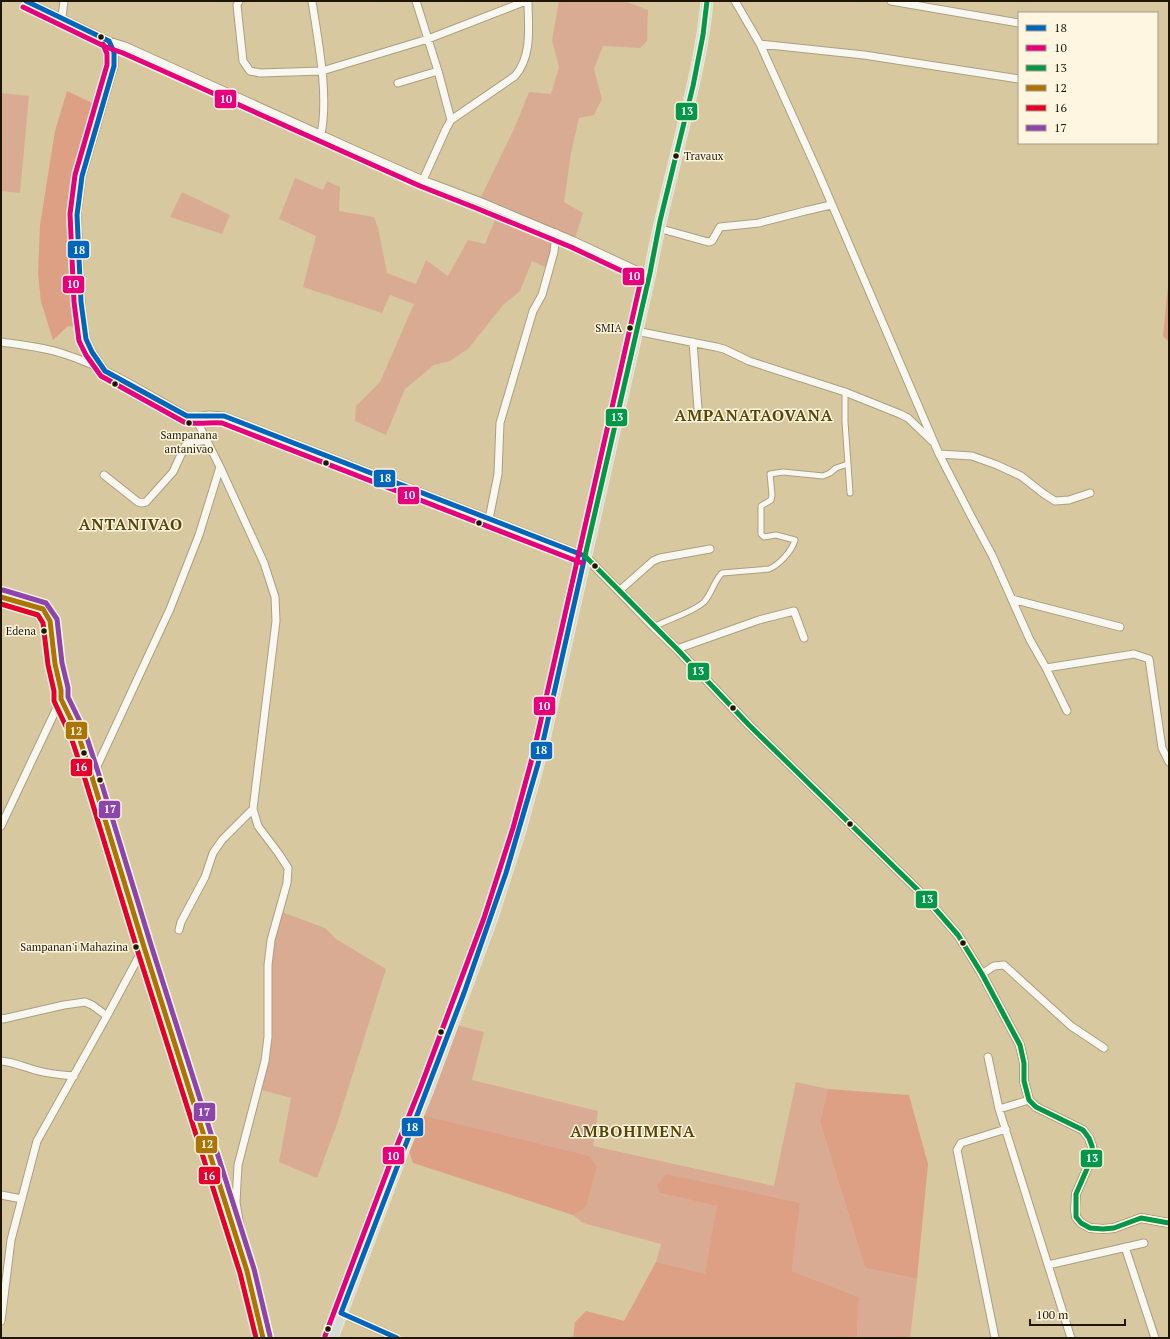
<svg xmlns="http://www.w3.org/2000/svg" width="1170" height="1339" viewBox="0 0 1170 1339" font-family="'PT Serif',serif">
<rect width="100%" height="100%" fill="#d8c8a0"/>
<path fill="#daab93" d="M559,1H624L648,10L647,41L640,48L603,46L594,69L602,99L594,115L579,118L571,153L564,202L583,213L574,241L556,233L549,269L532,261L520,291L503,305L469,348L450,361L434,365L405,389L386,435L355,421L356,406L380,382L414,304L390,295L382,313L303,287L316,236L279,219L295,178L323,190L327,181L340,187L339,211L374,217L378,228L387,273L416,284L426,260L448,276L468,240L485,244L499,210L479,201L514,129L529,92L551,94L559,67L552,40Z
M1,93L29,96L20,193L1,191Z
M182,192L230,215L222,234L170,217Z
M279,911L325,928L336,939L386,969L337,1124L317,1178L279,1162L291,1098L258,1089L265,1061L268,965Z
M457,1025L484,1032L472,1080L598,1111L593,1146L774,1186L783,1142L796,1082L828,1089L820,1122L865,1268L917,1279L910,1338H857L859,1297L792,1271L800,1203L660,1193L718,1206L705,1275L656,1262L661,1244L583,1223L573,1215L586,1207L597,1167L421,1115Z"/>
<path fill="#dda085" d="M67,91L101,107L77,215L84,328L68,326L53,340L41,302L38,274L40,225L55,131Z
M1169,276V342L1163,336Z
M828,1089L909,1095L928,1164L917,1279L865,1268L820,1122Z
M421,1115L589,1156L597,1167L586,1207L573,1215L413,1163L409,1151Z
M666,1174L800,1203L792,1271L859,1297L857,1338H573L575,1322L586,1311L624,1321L656,1262L705,1274L717,1206L660,1193L657,1185Z"/>
<g fill="none" stroke-linecap="round" stroke-linejoin="round">
<defs>
<path id="pedestrian" d="M845,392V422L850,493
M654,627C668,619 692,613 704,602C712,593 714,581 722,573L769,569C779,565 792,551 795,540L776,535L764,537L761,534V506L771,500L772,495L770,474L783,472L823,476L830,473L836,468L848,464"/>
<path id="minor" d="M26,1L109,41L125,46L353,149L423,180L479,201L574,241L649,276
M239,1L237,5L238,15L243,61L250,71L260,73L322,71L428,39L526,1
M312,1C318,41 329,95 321,134
M416,1L438,71L451,120
M735,1L760,44L818,172L939,454L971,516L992,555L1030,640L1046,668L1067,711
M891,1L1019,23
M62,17L64,1
M760,44L864,55L1019,79
M398,83L438,71
M423,180L446,129L451,120L515,76C533,55 528,26 528,1
M658,228L708,242L712,241L720,227L759,223L805,211L831,205
M636,331L716,347L724,349L749,361L845,392L900,414L908,418L932,441
M1,342C22,345 44,347 64,354C108,368 147,394 187,416L195,417L209,415L224,416L585,556
M693,342L698,409
M105,371L92,352L86,339L84,328L81,302L77,215L82,176L114,66V52L109,41
M195,417L220,467L264,563L275,597L276,621L253,809L258,826L279,854L288,868L287,883L271,940L268,965V1037L265,1061L238,1165L236,1202L244,1251
M939,454L972,456L997,465L1021,476L1044,494L1055,501L1069,500L1090,493
M104,475L138,502L142,503L146,502L173,472L185,446L189,443L207,440
M489,519L498,474L500,423L533,311L542,295L554,252L556,233
M619,591L653,561L660,558L710,549
M1012,599L1120,627
M677,649L759,620L794,611L804,638
M1046,668L1134,654L1149,659L1162,748L1169,762
M92,777L170,609L199,535L220,467
M1,826L61,699
M179,930L181,922L205,877L213,853L222,840L253,809
M982,974L994,966L1004,965L1071,1026L1104,1048
M1,1018L3,1019L64,1005L85,1002L92,1005L107,1016
M988,1057L999,1109L1071,1338
M1,1061C13,1062 24,1067 35,1070C48,1074 61,1075 74,1076
M999,1109L1029,1100
M1,1195L22,1199
M1125,1247L1155,1338
M1048,1265L1144,1243
M341,1313L397,1338
M1,1321L11,1240L37,1141L107,1016L144,947
M995,1338L957,1150L961,1143L1006,1129"/>
<path id="tertiary" d="M585,556L654,627L677,649L749,725L924,896L958,935L982,974L1020,1045L1024,1063V1081L1029,1100L1036,1107L1083,1130L1089,1138L1092,1146L1093,1155L1076,1194L1075,1210L1076,1217L1081,1223L1090,1228L1103,1229L1114,1228L1141,1218L1169,1223"/>
<path id="secondary" d="M1,597L43,609L50,621L55,664L61,690V699L78,734L92,777L144,947L247,1271L263,1338"/>
<path id="primary" d="M332,1338L403,1150L428,1089L491,920L520,830L540,757L650,273C658,227 670,181 681,136C692,91 703,47 707,1"/>
</defs>
<use href="#pedestrian" stroke="#ab9f7e" stroke-width="7"/>
<use href="#minor" stroke="#ab9f7e" stroke-width="9"/>
<use href="#tertiary" stroke="#ab9f7e" stroke-width="10"/>
<use href="#secondary" stroke="#ab9f7e" stroke-width="11"/>
<use href="#primary" stroke="#ede6d4" stroke-width="13"/>
<use href="#pedestrian" stroke="#f9f7f1" stroke-width="5"/>
<use href="#minor" stroke="#f9f7f1" stroke-width="7"/>
<use href="#tertiary" stroke="#f9f7f1" stroke-width="8"/>
<use href="#secondary" stroke="#e8e9e4" stroke-width="9"/>
<use href="#primary" stroke="#d6dcd6" stroke-width="11"/>
<defs>
<path id="bus-1" d="M26,1L109,41
M109,41L114,52V66L82,176L77,215L81,302L86,339L92,352L105,371L187,416H224L585,556
M341,1313L464,993L506,873L538,764L585,556
M341,1313L397,1338"/>
<path id="bus-2" d="M23,7L106,47L123,53L420,186L476,208L571,247L641,280L533,755L513,828L484,918L421,1086L396,1148L325,1336
M103,44L107,54V65L75,175L70,214L74,302L79,341L86,355L101,376L184,422C197,425 210,422 222,423L582,563"/>
<path id="bus-3" d="M585,556L677,649L749,725L924,896L958,935L982,974L1020,1045L1024,1063V1081L1029,1100L1036,1107L1083,1130L1089,1138L1092,1146L1093,1155L1076,1194V1217L1081,1223L1090,1228L1103,1229L1114,1228L1141,1218L1169,1223
M585,556L650,273L660,221L693,86L703,35L707,1"/>
<path id="bus-4" d="M1,597L43,609L50,621L55,664L61,690V699L78,734L92,777L144,947L247,1271L263,1338"/>
<path id="bus-5" d="M1,604L38,615L43,623L48,665L54,691V701L71,737L85,779L137,949L240,1273L256,1338"/>
<path id="bus-6" d="M3,590L46,603L57,619L62,663L68,688V697L85,732L99,775L151,945L254,1269L270,1336"/>
</defs>
<use href="#bus-1" stroke="#fef6e1" stroke-width="8"/>
<use href="#bus-2" stroke="#fef6e1" stroke-width="8"/>
<use href="#bus-3" stroke="#fef6e1" stroke-width="8"/>
<use href="#bus-4" stroke="#fef6e1" stroke-width="8"/>
<use href="#bus-5" stroke="#fef6e1" stroke-width="8"/>
<use href="#bus-6" stroke="#fef6e1" stroke-width="8"/>
<use href="#bus-1" stroke="#0065bd" stroke-width="5"/>
<use href="#bus-2" stroke="#e5007d" stroke-width="5"/>
<use href="#bus-3" stroke="#039849" stroke-width="5"/>
<use href="#bus-4" stroke="#ac7400" stroke-width="5"/>
<use href="#bus-5" stroke="#e4002b" stroke-width="5"/>
<use href="#bus-6" stroke="#8e44ad" stroke-width="5"/>
</g>
<g fill="#201600" stroke="#fef6e1" stroke-width="1.5">
<circle cx="101" cy="37" r="3.5"/>
<circle cx="676" cy="156" r="3.5"/>
<circle cx="630" cy="328" r="3.5"/>
<circle cx="115" cy="384" r="3.5"/>
<circle cx="189" cy="423" r="3.5"/>
<circle cx="326" cy="463" r="3.5"/>
<circle cx="479" cy="523" r="3.5"/>
<circle cx="595" cy="566" r="3.5"/>
<circle cx="44" cy="631" r="3.5"/>
<circle cx="733" cy="708" r="3.5"/>
<circle cx="84" cy="753" r="3.5"/>
<circle cx="100" cy="780" r="3.5"/>
<circle cx="850" cy="824" r="3.5"/>
<circle cx="963" cy="943" r="3.5"/>
<circle cx="136" cy="947" r="3.5"/>
<circle cx="441" cy="1032" r="3.5"/>
<circle cx="328" cy="1329" r="3.5"/>
</g>
<g text-anchor="middle" stroke-width="3" stroke-linejoin="round" paint-order="stroke">
<g font-size="11" fill="#201600" stroke="#fef6e1" text-anchor="end">
<text x="684" y="160" text-anchor="start">Travaux</text>
<text x="622" y="332">SMIA</text>
<text x="189" y="439" text-anchor="middle">Sampanana<tspan x="189" dy="14">antanivao</tspan></text>
<text x="36" y="635">Edena</text>
<text x="128" y="951">Sampanan'i Mahazina</text>
</g>
<g font-size="16" font-weight="bold" letter-spacing="1" fill="#584506" stroke="#fef6e1">
<text x="754" y="421">AMPANATAOVANA</text>
<text x="131" y="530">ANTANIVAO</text>
<text x="633" y="1137">AMBOHIMENA</text>
</g>
</g>
<g stroke="#fef6e1" stroke-width="1.5">
<rect x="214" y="89" width="23" height="20" rx="4" fill="#e5007d"/>
<rect x="675" y="102" width="23" height="19" rx="4" fill="#039849"/>
<rect x="67" y="240" width="23" height="19" rx="4" fill="#0065bd"/>
<rect x="622" y="267" width="23" height="19" rx="4" fill="#e5007d"/>
<rect x="62" y="275" width="23" height="19" rx="4" fill="#e5007d"/>
<rect x="605" y="408" width="23" height="19" rx="4" fill="#039849"/>
<rect x="373" y="469" width="23" height="19" rx="4" fill="#0065bd"/>
<rect x="397" y="486" width="23" height="19" rx="4" fill="#e5007d"/>
<rect x="687" y="662" width="23" height="19" rx="4" fill="#039849"/>
<rect x="533" y="696" width="23" height="20" rx="4" fill="#e5007d"/>
<rect x="65" y="721" width="23" height="19" rx="4" fill="#ac7400"/>
<rect x="530" y="741" width="23" height="19" rx="4" fill="#0065bd"/>
<rect x="70" y="758" width="23" height="19" rx="4" fill="#e4002b"/>
<rect x="98" y="800" width="23" height="19" rx="4" fill="#8e44ad"/>
<rect x="915" y="890" width="23" height="19" rx="4" fill="#039849"/>
<rect x="193" y="1102" width="23" height="20" rx="4" fill="#8e44ad"/>
<rect x="401" y="1117" width="23" height="20" rx="4" fill="#0065bd"/>
<rect x="195" y="1135" width="23" height="19" rx="4" fill="#ac7400"/>
<rect x="382" y="1146" width="23" height="19" rx="4" fill="#e5007d"/>
<rect x="1080" y="1149" width="23" height="19" rx="4" fill="#039849"/>
<rect x="198" y="1166" width="23" height="19" rx="4" fill="#e4002b"/>
</g>
<g font-size="11" text-anchor="middle" font-weight="bold" fill="#fff">
<text x="226" y="103">10</text>
<text x="687" y="115">13</text>
<text x="79" y="254">18</text>
<text x="634" y="280">10</text>
<text x="73" y="288">10</text>
<text x="617" y="421">13</text>
<text x="385" y="482">18</text>
<text x="409" y="499">10</text>
<text x="698" y="675">13</text>
<text x="544" y="710">10</text>
<text x="76" y="735">12</text>
<text x="541" y="754">18</text>
<text x="81" y="771">16</text>
<text x="110" y="813">17</text>
<text x="927" y="903">13</text>
<text x="204" y="1116">17</text>
<text x="412" y="1131">18</text>
<text x="207" y="1148">12</text>
<text x="393" y="1160">10</text>
<text x="1092" y="1162">13</text>
<text x="209" y="1180">16</text>
</g>
<rect width="1170" height="1339" fill="none" stroke="#201600" stroke-width="4"/>
<rect x="1018" y="12" width="140" height="132" fill="#fef6e1" stroke="#a59c87"/>
<rect x="1026" y="25" width="20" height="6" fill="#0065bd" stroke="#a59c87"/>
<text x="1054" y="32" font-size="12" fill="#201600">18</text>
<rect x="1026" y="45" width="20" height="6" fill="#e5007d" stroke="#a59c87"/>
<text x="1054" y="52" font-size="12" fill="#201600">10</text>
<rect x="1026" y="65" width="20" height="6" fill="#039849" stroke="#a59c87"/>
<text x="1054" y="72" font-size="12" fill="#201600">13</text>
<rect x="1026" y="85" width="20" height="6" fill="#ac7400" stroke="#a59c87"/>
<text x="1054" y="92" font-size="12" fill="#201600">12</text>
<rect x="1026" y="105" width="20" height="6" fill="#e4002b" stroke="#a59c87"/>
<text x="1054" y="112" font-size="12" fill="#201600">16</text>
<rect x="1026" y="125" width="20" height="6" fill="#8e44ad" stroke="#a59c87"/>
<text x="1054" y="132" font-size="12" fill="#201600">17</text>
<path d="M1030 1319v6h95v-6" fill="none" stroke="#201600" stroke-width="2"/>
<text x="1036" y="1319" font-size="12" fill="#201600" stroke="#fef6e1" stroke-width="3" paint-order="stroke">100 m</text>
</svg>
